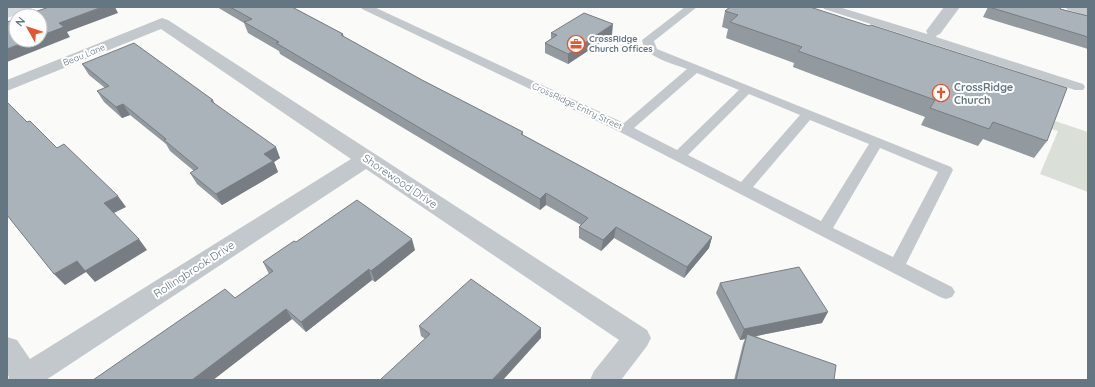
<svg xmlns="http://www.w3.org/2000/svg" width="1095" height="387" viewBox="0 0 1095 387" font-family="Quicksand,sans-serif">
<rect width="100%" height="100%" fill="#fafaf8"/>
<path fill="#dadfd7" d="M1049,119L1088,132V192L1040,174L1058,131L1046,127Z"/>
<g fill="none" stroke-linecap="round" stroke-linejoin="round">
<path fill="#c3c8cc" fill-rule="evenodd" d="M361,7H374L624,123L687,69C672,63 645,58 642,40L685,7H697L654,41L657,49L951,167L953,170L906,264L952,287L955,292L952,297L946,299L940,297L620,132L362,9ZM697,73L739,90L677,150L634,128ZM749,94L800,115L741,182L688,155ZM810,120L869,144L821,221L753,187ZM880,148L938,172L893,257L833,228Z
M823,7H839L927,34L930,29H938L939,31L936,37L1083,84L1085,87L1083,90H1075L824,9Z"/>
<path fill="#c3c8cc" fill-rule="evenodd" d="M944,7H960L940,34L934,36L928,34L926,31Z
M1065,7H1088V16L1068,10Z
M162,18L168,20L647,330L651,338L647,346L621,380H590L594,371L619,340L366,169L46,380H8L9,377L7,373V337L17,340L30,359L351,159L161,29L7,91V80Z"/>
<path fill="#d6dbdf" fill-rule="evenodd" d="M10,7H33L30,10L7,18V8Z"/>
</g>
<path fill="#929a9f" d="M217,7H292L343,34L344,37L422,80L523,132V135L712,237L709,248L684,278L614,238L601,251L579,238V227L581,225L546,205L540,210L280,54L279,51L248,33L244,23Z
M730,7L1047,141L1034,158L983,139L978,146L921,125L925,117L793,67L794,63L726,38L728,29L722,27L725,11Z
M988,7L1060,9L1088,16V49L983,17Z
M551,33L612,35L568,64L545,53V43L551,39Z
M82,64L213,100L215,104L280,158L274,162L278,172L222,205L197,184L190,173L194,171L170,151L166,144L130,115L122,118L104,102L97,91L105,88L89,75Z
M296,242L415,250L375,282L372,280L306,332L292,319L213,380H93L235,298L269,274L263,262Z
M720,283L822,323L756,336L834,380H734L743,344L745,339L740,340L716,293Z
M419,326L541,338L425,339L421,336Z"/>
<path fill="#777d82" d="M102,7H115L118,13L67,32L70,37L7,62V49L30,40H40V36L59,23Z
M613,24L612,35L568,64V54Z
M123,104L130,115L122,118L116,107Z
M276,147L280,158L274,162L278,172L222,205L216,194L264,154Z
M546,193V205L540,210V199Z
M118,196L126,207L112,214L104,203Z
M616,227L614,238L601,251L603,240Z
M712,237L709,248L684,278L687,267Z
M139,239L147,250L95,282L86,272L65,285L54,274L77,261Z
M412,239L415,250L375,282L371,271Z
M369,269L372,280L306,332L301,322Z
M286,309L292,319L213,380H192Z
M828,312L822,323L746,338L747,334L745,339L740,340L744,329Z
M541,328V338L503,380H492Z"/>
<path fill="#aab3b9" stroke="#777d82" d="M49,7H102L59,23L64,27L40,36V16H23Z
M230,7H292L343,34L341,35L422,80L523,132L521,134L712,237L687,267L616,227L603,240L579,227L588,218L546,193L540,199L276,43L279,42L244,22L252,19Z
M730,7H810L869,26L871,25L1067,88L1047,141L993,122L989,129L930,108L935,100L798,51L802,47L730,22L738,15L725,11Z
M989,7H1061L1060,9L1088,16V37Z
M584,13L613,24L568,54L545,43L557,35L551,33Z
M16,19V40H30L7,49V22Z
M134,43L213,100L211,101L276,147L264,154L273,161L216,194L190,173L198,168L164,140L166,139L123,104L116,107L97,91L109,86L82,64Z
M7,102L27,122L30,121L57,148L64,144L118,196L104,203L139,239L85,271L77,261L54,274L7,215Z
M357,200L412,239L371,271L369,269L301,322L286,309L192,380H93L225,289L235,298L273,271L263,262L294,241L296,242Z
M799,267L828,312L744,329L720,283Z
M471,279L541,328L492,380H380L430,334L419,326Z
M747,334L836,365L834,380H736Z"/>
<defs>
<symbol id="office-ring" viewBox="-11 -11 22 22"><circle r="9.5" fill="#fff" stroke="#e4572e" stroke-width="1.5"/><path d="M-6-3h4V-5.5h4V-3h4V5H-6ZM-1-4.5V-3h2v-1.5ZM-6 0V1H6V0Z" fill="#e4572e"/></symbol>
<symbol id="church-ring" viewBox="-11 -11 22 22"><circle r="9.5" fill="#fff" stroke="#e4572e" stroke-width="1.5"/><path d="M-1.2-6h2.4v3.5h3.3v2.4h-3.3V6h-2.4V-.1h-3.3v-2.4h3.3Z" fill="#e4572e"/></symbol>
</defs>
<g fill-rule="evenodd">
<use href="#office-ring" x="566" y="34" width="20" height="20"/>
<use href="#church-ring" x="931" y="83" width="20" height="20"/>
</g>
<g text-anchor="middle" stroke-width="4" stroke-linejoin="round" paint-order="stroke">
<g font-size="9" font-weight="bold" fill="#657683" stroke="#fff" text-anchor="start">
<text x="589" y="42">CrossRidge<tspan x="589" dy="10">Church Offices</tspan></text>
</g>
<g font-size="9" fill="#657683" stroke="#fff">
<text transform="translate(84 55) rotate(-22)" y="3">Beau Lane</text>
<text transform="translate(577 106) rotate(25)" y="3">CrossRidge Entry Street</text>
</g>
<g font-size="11" font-weight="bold" fill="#657683" stroke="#fff" text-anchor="start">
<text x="954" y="91">CrossRidge<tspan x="954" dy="13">Church</tspan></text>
</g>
<g font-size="11" fill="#657683" stroke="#fff">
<text transform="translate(400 181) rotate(34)" y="4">Shorewood Drive</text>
<text transform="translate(194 269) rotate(-33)" y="4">Rollingbrook Drive</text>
</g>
</g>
<rect width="1095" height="387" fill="none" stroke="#657683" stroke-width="16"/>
<g transform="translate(28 28) rotate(309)"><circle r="19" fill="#ffffff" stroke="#c1c8cd"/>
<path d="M0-3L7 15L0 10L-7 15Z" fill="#e4572e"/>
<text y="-6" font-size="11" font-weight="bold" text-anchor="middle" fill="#657683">N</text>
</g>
</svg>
